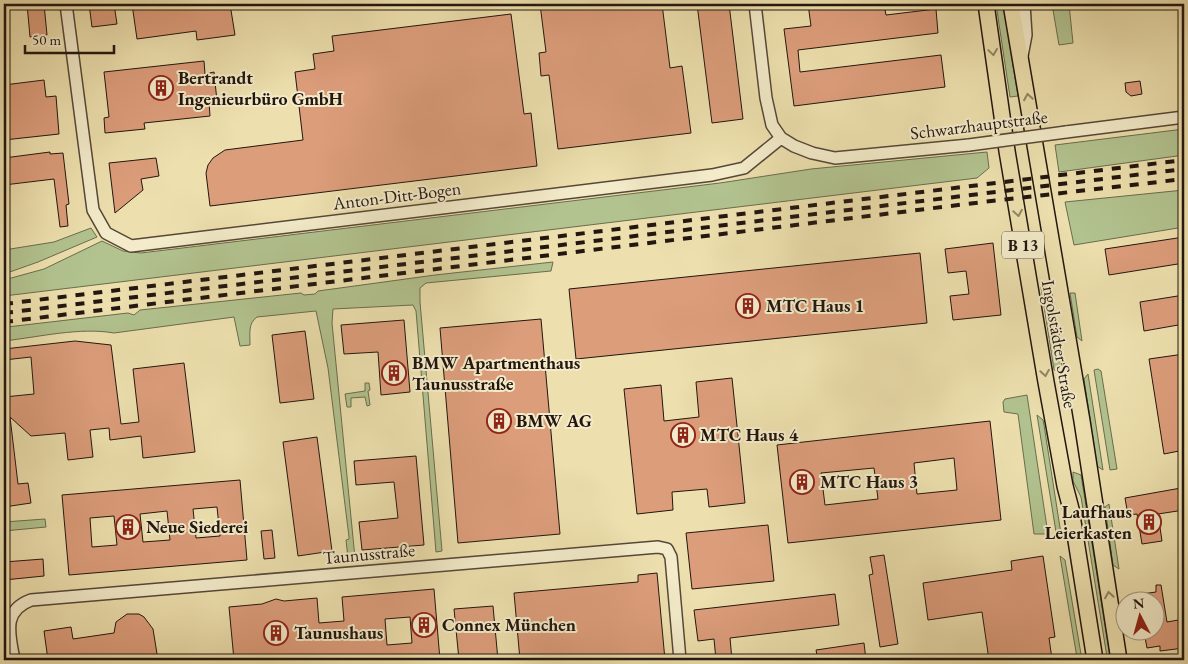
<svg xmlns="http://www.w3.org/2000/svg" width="1188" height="664" viewBox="0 0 1188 664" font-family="'EB Garamond',serif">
<rect width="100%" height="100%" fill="#ede0ae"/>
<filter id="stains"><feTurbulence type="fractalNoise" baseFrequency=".004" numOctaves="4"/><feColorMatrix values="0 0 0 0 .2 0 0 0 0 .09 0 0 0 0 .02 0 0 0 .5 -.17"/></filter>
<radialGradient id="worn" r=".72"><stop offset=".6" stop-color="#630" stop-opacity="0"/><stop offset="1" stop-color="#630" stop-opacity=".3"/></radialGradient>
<path fill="#b2c38f" stroke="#6a6c4f" d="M996,4H1003L1018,96L1010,97Z
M1052,4H1069L1073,43L1059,45Z
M1184,129V153L1177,156L1059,172L1055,145Z
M987,152L989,168L977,178L4,296V280L44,269L102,241L123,251L141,253L720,183L811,169Z
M1184,190V227L1074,245L1065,202Z
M91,228L97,237L38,262L4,274V250L54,242Z
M553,262L551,271L426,283L420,288V302L442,551L436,552L416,311L413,305L333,309L332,323L355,558H348L346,540L349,539V537L328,368L316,311L257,317C248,323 250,334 250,345L240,346L234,317L114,333C80,327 39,337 4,341V328L7,327L128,313L134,315L140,310L301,293L304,295L315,294L318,291L435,275Z
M1049,285L1064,378L1061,372L1054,370L1041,287Z
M1070,293H1075L1082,341L1077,337Z
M1098,369L1101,371L1117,469L1110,470L1094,370Z
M1088,374L1103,470L1097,466L1084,379Z
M365,383H369L370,390L368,391L370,405L367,406L365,397L351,398V407H347L345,394L365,391Z
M1027,395L1048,534H1034L1018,414L1004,412L1003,402L1005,399Z
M1037,415L1043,420L1044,425L1061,534L1057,538Z
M1073,472L1081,475L1110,656L1107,657L1081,497L1073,481Z
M1109,504L1119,569L1113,565L1105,507Z
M45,519L46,527L4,531V522Z
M1060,556L1065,560L1082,660L1077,658Z"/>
<path fill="#dc9d7b" stroke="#22160f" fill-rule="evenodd" d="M27,4H44L47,35L30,37Z
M89,4H114L117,24L92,27Z
M132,4H230L235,35L197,40L196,31L137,39Z
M540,4H662L670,68L682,66L691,133L558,149L549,75L541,76L539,53L546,52Z
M697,4H729L743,119L712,123Z
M808,4H884L886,15L936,9L938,33L798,50L800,72L941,55L945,87L794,106L784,29L811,26Z
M511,14L524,114L531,113L537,166L210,206L206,173L208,165L213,158L225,150L303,140L295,72L315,69L313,54L334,51L332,36Z
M204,61L205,74L214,72L217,101L209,102L210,116L144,123L145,129L105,133L104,118L109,117L104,72Z
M44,80L46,97L56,96L59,134L4,140V85Z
M1140,81L1142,94L1131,96L1126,92L1125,83Z
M50,152V154L63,153L69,204L66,205L68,226L60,227L54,179L4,185V158Z
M156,158L159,176L141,179L143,190L115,213L109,163Z
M1184,237V263L1109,275L1105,249Z
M993,243L1001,315L953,320L950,296L969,294L966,271L948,273L945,249Z
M920,253L927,323L576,359L569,289Z
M1184,295V324L1144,331L1140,302Z
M541,319L560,534L458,543L440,328Z
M404,320L410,392L381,395L378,352L344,354L341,325Z
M305,331L314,399L280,403L272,335Z
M75,341L111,345L121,424L139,422L133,369L184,363L195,452L143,458L141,436L110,440L109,428L90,430L93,457L68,460L65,433L31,436L10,417L18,484L28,483L31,503L4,507V416H9L4,411V397L34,394L31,357L4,360V349Z
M1184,354V450L1164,454L1149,359Z
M732,378L745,503L709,507L707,489L672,492L673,510L637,514L624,389L661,385L664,421L699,417L696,382Z
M990,421L1001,520L788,543L777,445ZM954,458L957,490L917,494L914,463ZM874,468L878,499L825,505L821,473Z
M317,437L332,551L298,556L283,442Z
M416,456L424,545L362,550L359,522L398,518L394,482L356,485L354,461Z
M240,480L247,560L69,575L62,495ZM217,507L220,536L196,538L193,509ZM167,511L170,540L143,542L140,514ZM114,516L117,545L92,547L90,518Z
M1181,488L1184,510L1158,514L1162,541L1142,544L1137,514L1128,515L1125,498Z
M768,525L774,581L692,589L686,533Z
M272,530L275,558L264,559L261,531Z
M884,555L898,644L880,647L869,575L873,574L870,557Z
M1043,556L1055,637L1049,638L1052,659L1040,660H989L982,612L928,620L923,583L1012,570L1011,561Z
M43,559L44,576L4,580V562Z
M657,573L665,660H520L514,593L638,582V575Z
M1156,585H1161L1167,622L1184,619V648L1160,651V646L1147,648L1144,632H1156V602H1127V596L1156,592Z
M434,589L440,660H234L229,607L262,604L276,599L284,601L317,598L319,623L344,621L342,597ZM410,617L412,643L387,645L385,619Z
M835,594L839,625L730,638L732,660H716L714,639L698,641L694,610Z
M493,606L498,660H459L454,609Z
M127,614H139L144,617L153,629L158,660H48L44,631L71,627L73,639L114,633L116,622Z
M864,643L866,660H818L816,650Z"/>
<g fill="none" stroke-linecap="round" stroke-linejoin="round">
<defs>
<path id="minor" d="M66,4L93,210L106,233L131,246L712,175L744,168L781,138
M755,4L766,98L772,125L781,138L794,146L812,153L835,158L969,145
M1022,56L1026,35L1024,4
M1066,132L1184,117
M14,660C10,636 1,611 31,600L658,547L667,549L671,557L680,660"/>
<path id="major" d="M986,4L1007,151L1046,382L1065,486L1071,509L1095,660
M1011,4L1082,421L1119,660"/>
</defs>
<use href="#minor" stroke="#554837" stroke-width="14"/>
<use href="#major" stroke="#22160f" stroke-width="18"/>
<use href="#minor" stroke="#f3ebca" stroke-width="11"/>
<use href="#major" stroke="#ede0ae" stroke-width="15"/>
<path stroke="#22160f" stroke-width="4" stroke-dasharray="9 9" stroke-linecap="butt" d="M4,304L1184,160
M4,313L1184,169
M4,322L983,202L1184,179"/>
<defs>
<path id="minor-bridge" d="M969,145L1066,132"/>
</defs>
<use href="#minor-bridge" stroke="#554837" stroke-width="14" stroke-linecap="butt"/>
<use href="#minor-bridge" stroke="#f3ebca" stroke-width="11"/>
</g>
<defs><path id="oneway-chevron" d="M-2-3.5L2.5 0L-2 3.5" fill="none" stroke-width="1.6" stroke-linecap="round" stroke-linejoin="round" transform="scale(1.25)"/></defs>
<g stroke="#928566">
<use href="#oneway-chevron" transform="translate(993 52) rotate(82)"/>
<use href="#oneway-chevron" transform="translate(1028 97) rotate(-99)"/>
<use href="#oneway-chevron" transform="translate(1018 213) rotate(80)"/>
<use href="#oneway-chevron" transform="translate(1045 373) rotate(81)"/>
<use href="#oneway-chevron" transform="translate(1109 595) rotate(-99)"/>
</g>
<defs>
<symbol id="building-ring" viewBox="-11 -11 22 22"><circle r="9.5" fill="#f3ebca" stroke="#8f2418" stroke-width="1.5"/><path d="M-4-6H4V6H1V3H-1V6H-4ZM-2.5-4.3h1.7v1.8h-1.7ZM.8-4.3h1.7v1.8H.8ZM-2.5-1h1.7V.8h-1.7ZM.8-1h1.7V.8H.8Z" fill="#8f2418"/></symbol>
</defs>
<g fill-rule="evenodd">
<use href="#building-ring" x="147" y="74" width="28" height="28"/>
<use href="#building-ring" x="734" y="292" width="28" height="28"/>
<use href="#building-ring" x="380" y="359" width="28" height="28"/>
<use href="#building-ring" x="485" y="407" width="28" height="28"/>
<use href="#building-ring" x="669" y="421" width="28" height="28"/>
<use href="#building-ring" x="788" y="468" width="28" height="28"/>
<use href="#building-ring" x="1135" y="508" width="28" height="28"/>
<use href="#building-ring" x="114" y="513" width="28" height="28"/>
<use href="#building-ring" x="410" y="611" width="28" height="28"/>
<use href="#building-ring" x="262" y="619" width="28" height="28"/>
</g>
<g text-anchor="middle" stroke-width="4" stroke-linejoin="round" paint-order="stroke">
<rect fill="#f3ebca" stroke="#615647" stroke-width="1" x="1002" y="231.5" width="42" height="27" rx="4"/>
<g font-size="16" font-weight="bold" fill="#22160f">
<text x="1023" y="251">B 13</text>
</g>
<g font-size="18" font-weight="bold" fill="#22160f" stroke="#f3ebca" text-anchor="start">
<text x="178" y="84">Bertrandt<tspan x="178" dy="21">Ingenieurbüro GmbH</tspan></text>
<text x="766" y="312">MTC Haus 1</text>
<text x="412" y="369">BMW Apartmenthaus<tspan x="412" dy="21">Taunusstraße</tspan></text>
<text x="516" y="427">BMW AG</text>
<text x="700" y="441">MTC Haus 4</text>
<text x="820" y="488">MTC Haus 3</text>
<text x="1132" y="518" text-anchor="end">Laufhaus<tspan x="1132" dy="21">Leierkasten</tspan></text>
<text x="146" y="533">Neue Siederei</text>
<text x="442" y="631">Connex München</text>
<text x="294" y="639">Taunushaus</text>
</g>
<g font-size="18" fill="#22160f" stroke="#f3ebca">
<text transform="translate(979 125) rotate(-7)" y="6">Schwarzhauptstraße</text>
<text transform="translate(397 196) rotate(-7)" y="6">Anton-Ditt-Bogen</text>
<text transform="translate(1059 344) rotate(80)" y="6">Ingolstädter Straße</text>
<text transform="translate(369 554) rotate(-5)" y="6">Taunusstraße</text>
</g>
</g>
<rect width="1188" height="664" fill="none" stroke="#ede0ae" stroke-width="20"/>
<rect x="5" y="5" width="1178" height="654" fill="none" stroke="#22160f" stroke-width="2.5"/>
<rect x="10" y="10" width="1168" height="644" fill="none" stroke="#22160f"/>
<g transform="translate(1140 616) rotate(354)"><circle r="24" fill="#f3ebca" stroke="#9f967f"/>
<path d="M0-4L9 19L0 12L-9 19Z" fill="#8f2418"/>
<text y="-8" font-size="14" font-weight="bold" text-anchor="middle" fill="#22160f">N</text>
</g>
<path d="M25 45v8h89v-8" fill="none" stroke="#22160f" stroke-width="2.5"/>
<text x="32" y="45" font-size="15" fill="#22160f" stroke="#f3ebca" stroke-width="4" paint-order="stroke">50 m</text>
<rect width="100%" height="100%" filter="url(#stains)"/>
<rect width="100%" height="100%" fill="url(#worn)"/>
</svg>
